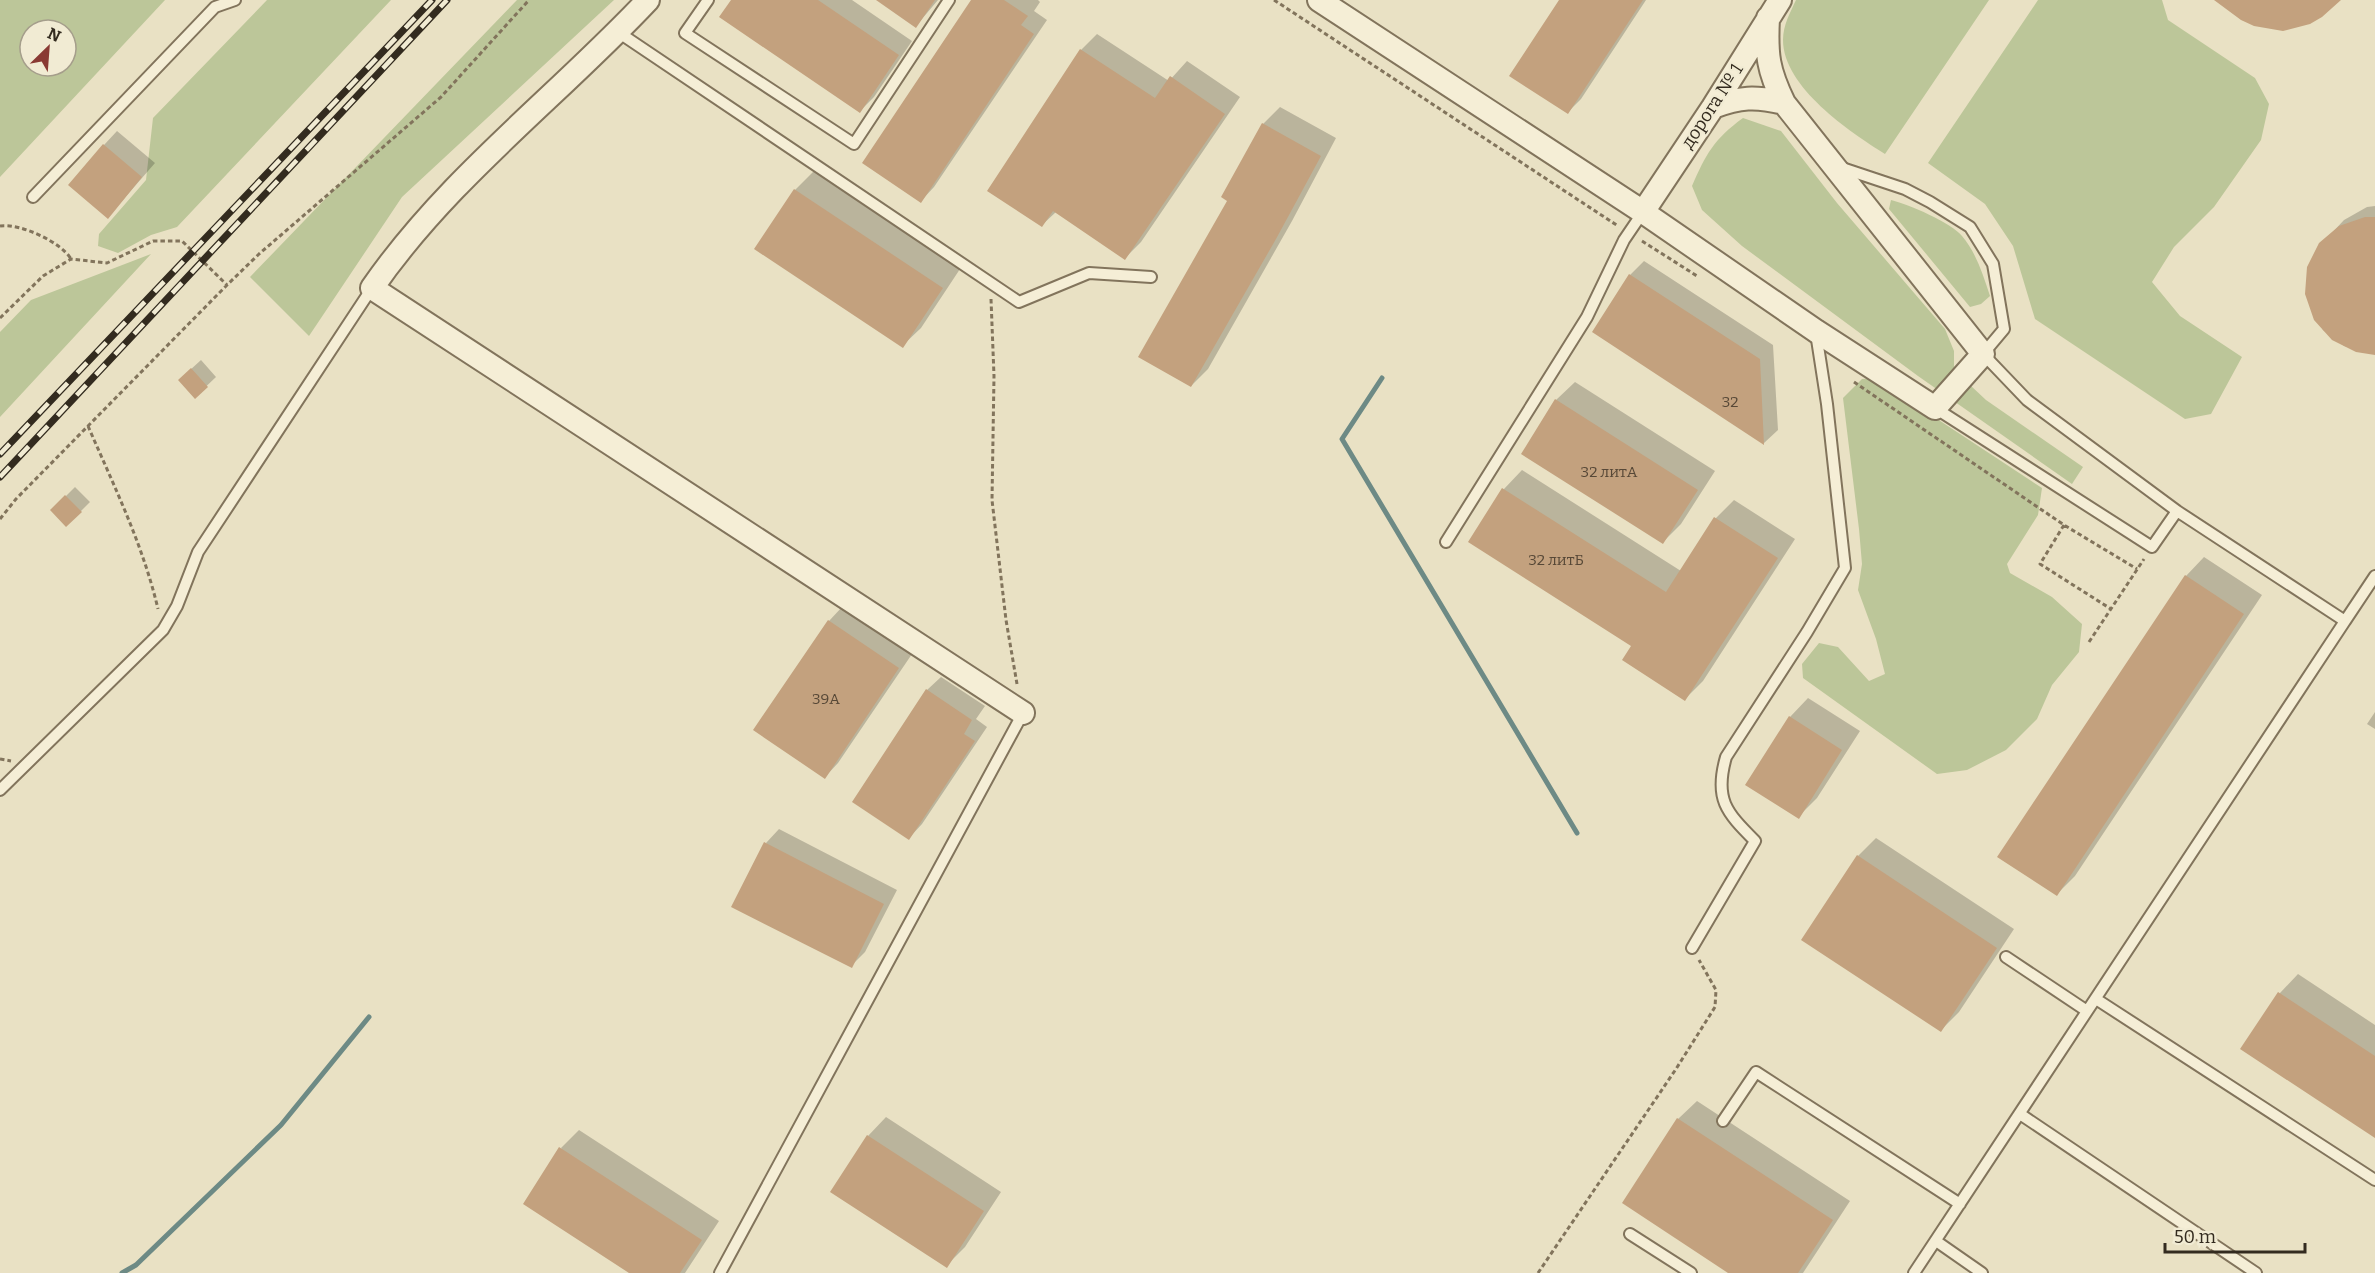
<svg xmlns="http://www.w3.org/2000/svg" width="2375" height="1273" viewBox="0 0 2375 1273" font-family="Bitter,serif">
<rect width="100%" height="100%" fill="#e9e1c4"/>
<path fill="#bcc699" fill-rule="evenodd" d="M0,0H165L0,177ZM30,30H66V66H30Z
M267,0H391L177,227L151,235L118,253L98,246L99,234L146,180L153,118Z
M517,0H614L402,197L309,336L250,277Z
M1796,0H1989L1885,154C1850,132 1783,87 1783,40C1783,25 1790,13 1796,0Z
M2038,0H2162L2168,20L2255,78L2269,104L2261,140L2214,207L2174,247L2152,282L2180,316L2242,357L2211,414L2185,419L2035,319L2013,246L1985,204L1928,163Z
M1743,118L1781,131L1837,203L1945,329L1954,351V370L1986,400L2083,467L2072,484L1918,376L1742,246L1702,210L1692,186C1706,154 1714,139 1743,118Z
M1891,200C1908,204 1952,223 1962,236C1977,254 1983,275 1990,296L1981,304L1970,307L1889,209Z
M151,254L0,417V332L31,300Z
M1875,378L2042,488L2038,515L2007,564L2010,573L2052,597L2082,624L2079,652L2052,685L2037,719L2006,750L1967,770L1937,774L1803,678L1802,664L1819,643L1838,647L1869,681L1885,674L1876,639L1858,590L1862,564L1859,529L1843,398L1862,379Z"/>
<path fill="#0003" d="M733,0H852L912,41L874,97L860,111Z
M879,0H938L916,26Z
M973,0H1038L1040,2L1034,11L1047,20L934,187L921,201Z
M1561,0H1646L1581,99L1568,112Z
M1097,34L1169,81L1187,61L1240,97L1141,242L1125,258L1056,212L1042,225L1081,50Z
M1280,107L1336,138L1292,221L1208,369L1191,386L1229,200L1263,124Z
M117,131L155,163L108,217L104,145Z
M814,171L960,269L921,328L902,346L795,190Z
M2375,206V352L2369,353L2344,346L2323,330L2310,307L2330,235L2344,220L2367,207Z
M1644,261L1773,345L1778,430L1764,443L1594,332L1630,275Z
M201,360L216,377L195,397L189,371Z
M1575,382L1715,471L1681,524L1663,542L1556,400Z
M1522,470L1681,571L1716,518L1734,500L1795,539L1703,681L1685,699L1633,645L1470,541L1504,489Z
M75,487L90,502L67,525L52,510Z
M2204,557L2262,595L2075,876L2056,895L2186,576Z
M842,607L912,654L838,763L825,777L829,621Z
M941,677L985,706L976,719L987,727L922,824L909,838L927,690Z
M1808,698L1860,731L1817,798L1798,817L1790,717Z
M2375,712V729L2367,724Z
M779,829L897,890L865,952L851,966L766,843Z
M1876,838L2014,929L1959,1012L1941,1030L1858,856Z
M2298,974L2375,1025V1137L2242,1049L2280,993Z
M1697,1101L1850,1201L1803,1273H1731L1678,1119Z
M886,1117L1001,1192L965,1247L946,1266L868,1136Z
M579,1130L719,1221L685,1273H631L561,1148Z"/>
<g fill="none" stroke-linecap="round" stroke-linejoin="round">
<path stroke="#6d8a85" stroke-width="5" d="M1382,378L1342,439L1577,833
M122,1273L136,1265L281,1125L369,1017"/>
</g>
<path fill="#c3a17e" d="M731,0H818L899,55L860,113L719,17Z
M876,0H935L916,28Z
M971,0H1004L1028,16L1021,25L1034,34L921,203L862,163Z
M1559,0H1643L1568,114L1509,76Z
M2214,0H2341L2322,17L2310,24L2283,31L2254,26L2241,20Z
M1080,49L1155,98L1170,76L1225,114L1125,260L1053,211L1042,227L987,191Z
M1262,123L1321,156L1276,239L1191,387L1138,357L1227,201L1221,197Z
M103,144L142,177L108,219L68,185Z
M794,189L943,288L903,348L754,249Z
M2365,217H2375V355L2356,352L2332,340L2314,320L2305,294L2307,267L2319,243L2339,226Z
M1629,274L1760,359L1764,445L1592,332Z
M191,368L208,387L195,399L178,380Z
M1555,399L1698,490L1663,544L1521,454Z
M1502,488L1666,592L1714,517L1778,558L1685,701L1622,660L1631,646L1468,542Z
M65,495L82,512L66,527L50,510Z
M2185,575L2244,614L2057,896L1997,857Z
M828,620L899,668L825,779L753,730Z
M926,689L972,720L964,734L975,741L909,840L852,802Z
M1789,716L1842,750L1799,819L1745,785Z
M764,842L884,904L852,968L731,907Z
M1857,855L1997,948L1941,1032L1801,940Z
M2278,992L2375,1056V1138L2240,1049Z
M1677,1118L1833,1220L1798,1273H1728L1622,1203Z
M867,1135L984,1211L947,1268L830,1192Z
M559,1147L702,1240L680,1273H629L523,1204Z"/>
<g fill="none" stroke-linecap="round" stroke-linejoin="round">
<defs>
<path id="lane" d="M708,0L685,33L854,144L949,0
M618,32L1019,302L1089,273L1151,277
M1842,168L1905,189L1930,202L1970,227L1993,264L2004,329L1983,354L2027,400L2177,511L2152,547L1935,408
M33,197L215,7L235,0
M2177,511L2345,621L2375,576
M1446,542L1587,317L1624,240L1643,212
M0,790L163,630L177,606L198,552L372,288
M1692,948L1755,841C1726,812 1714,799 1726,757L1807,632L1845,568L1827,404L1816,333
M2006,957L2087,1011
M2096,999L2375,1180
M2020,1114L2256,1273
M1723,1121L1756,1072L1960,1204
M1630,1234L1691,1273
M1936,1241L1982,1273
M720,1273L1023,713
M1914,1273L2345,621"/>
<path id="street" d="M648,0C557,97 448,178 372,288L1023,713
M1319,0L1643,212L1816,331L1935,408L1983,354L1784,103C1768,70 1766,55 1768,18
M1713,107C1740,97 1755,96 1784,103
M1643,212L1713,107L1780,0"/>
</defs>
<use href="#lane" stroke="#82745c" stroke-width="14"/>
<use href="#street" stroke="#82745c" stroke-width="26"/>
<path stroke="#82745c" stroke-width="3" stroke-dasharray="4.5 3" stroke-linecap="butt" d="M1274,0L1618,226
M0,226C20,223 61,242 71,259
M1642,241L1697,276
M991,299L994,376L992,500L1006,620L1017,684
M0,318L43,276L71,259L107,263L153,241H182L227,285
M1854,382L2064,525L2137,569
M88,426C114,486 143,545 158,609
M0,519L16,499L227,285L259,254L441,97L529,0
M2064,525L2040,564L2111,609
M2089,642L2144,559
M0,759L11,761
M1538,1273L1676,1069L1715,1007L1716,990L1699,960"/>
<use href="#lane" stroke="#f5eed6" stroke-width="10"/>
<use href="#street" stroke="#f5eed6" stroke-width="22"/>
<defs>
<path id="rail" d="M0,454L432,0
M0,477L447,0"/>
</defs>
<use href="#rail" stroke="#332b1f" stroke-width="7"/>
<use href="#rail" stroke="#f1ebd3" stroke-width="4.5" stroke-dasharray="14" stroke-linecap="butt"/>
</g>
<g text-anchor="middle" stroke-width="4.5" stroke-linejoin="round" paint-order="stroke">
<g font-size="15" fill="#574837">
<text x="1730" y="407">32</text>
<text x="1609" y="477">32 литА</text>
<text x="1556" y="565">32 литБ</text>
<text x="826" y="704">39А</text>
</g>
<g font-size="18" fill="#332b1f" stroke="#f1ebd3">
<text transform="translate(1712 106) rotate(-57)" y="6">дорога № 1</text>
</g>
</g>
<g transform="translate(48 48) rotate(25)"><circle r="28" fill="#f1ebd3" stroke="#a59e8b" stroke-width="1.5"/>
<path d="M0-4.5L10 22L0 15L-10 22Z" fill="#8a3a33"/>
<text y="-9" font-size="16" font-weight="bold" text-anchor="middle" fill="#332b1f">N</text>
</g>
<path d="M2165 1243v9h140v-9" fill="none" stroke="#332b1f" stroke-width="3"/>
<text x="2174" y="1243" font-size="18" fill="#332b1f" stroke="#f1ebd3" stroke-width="4.5" paint-order="stroke">50 m</text>
</svg>
